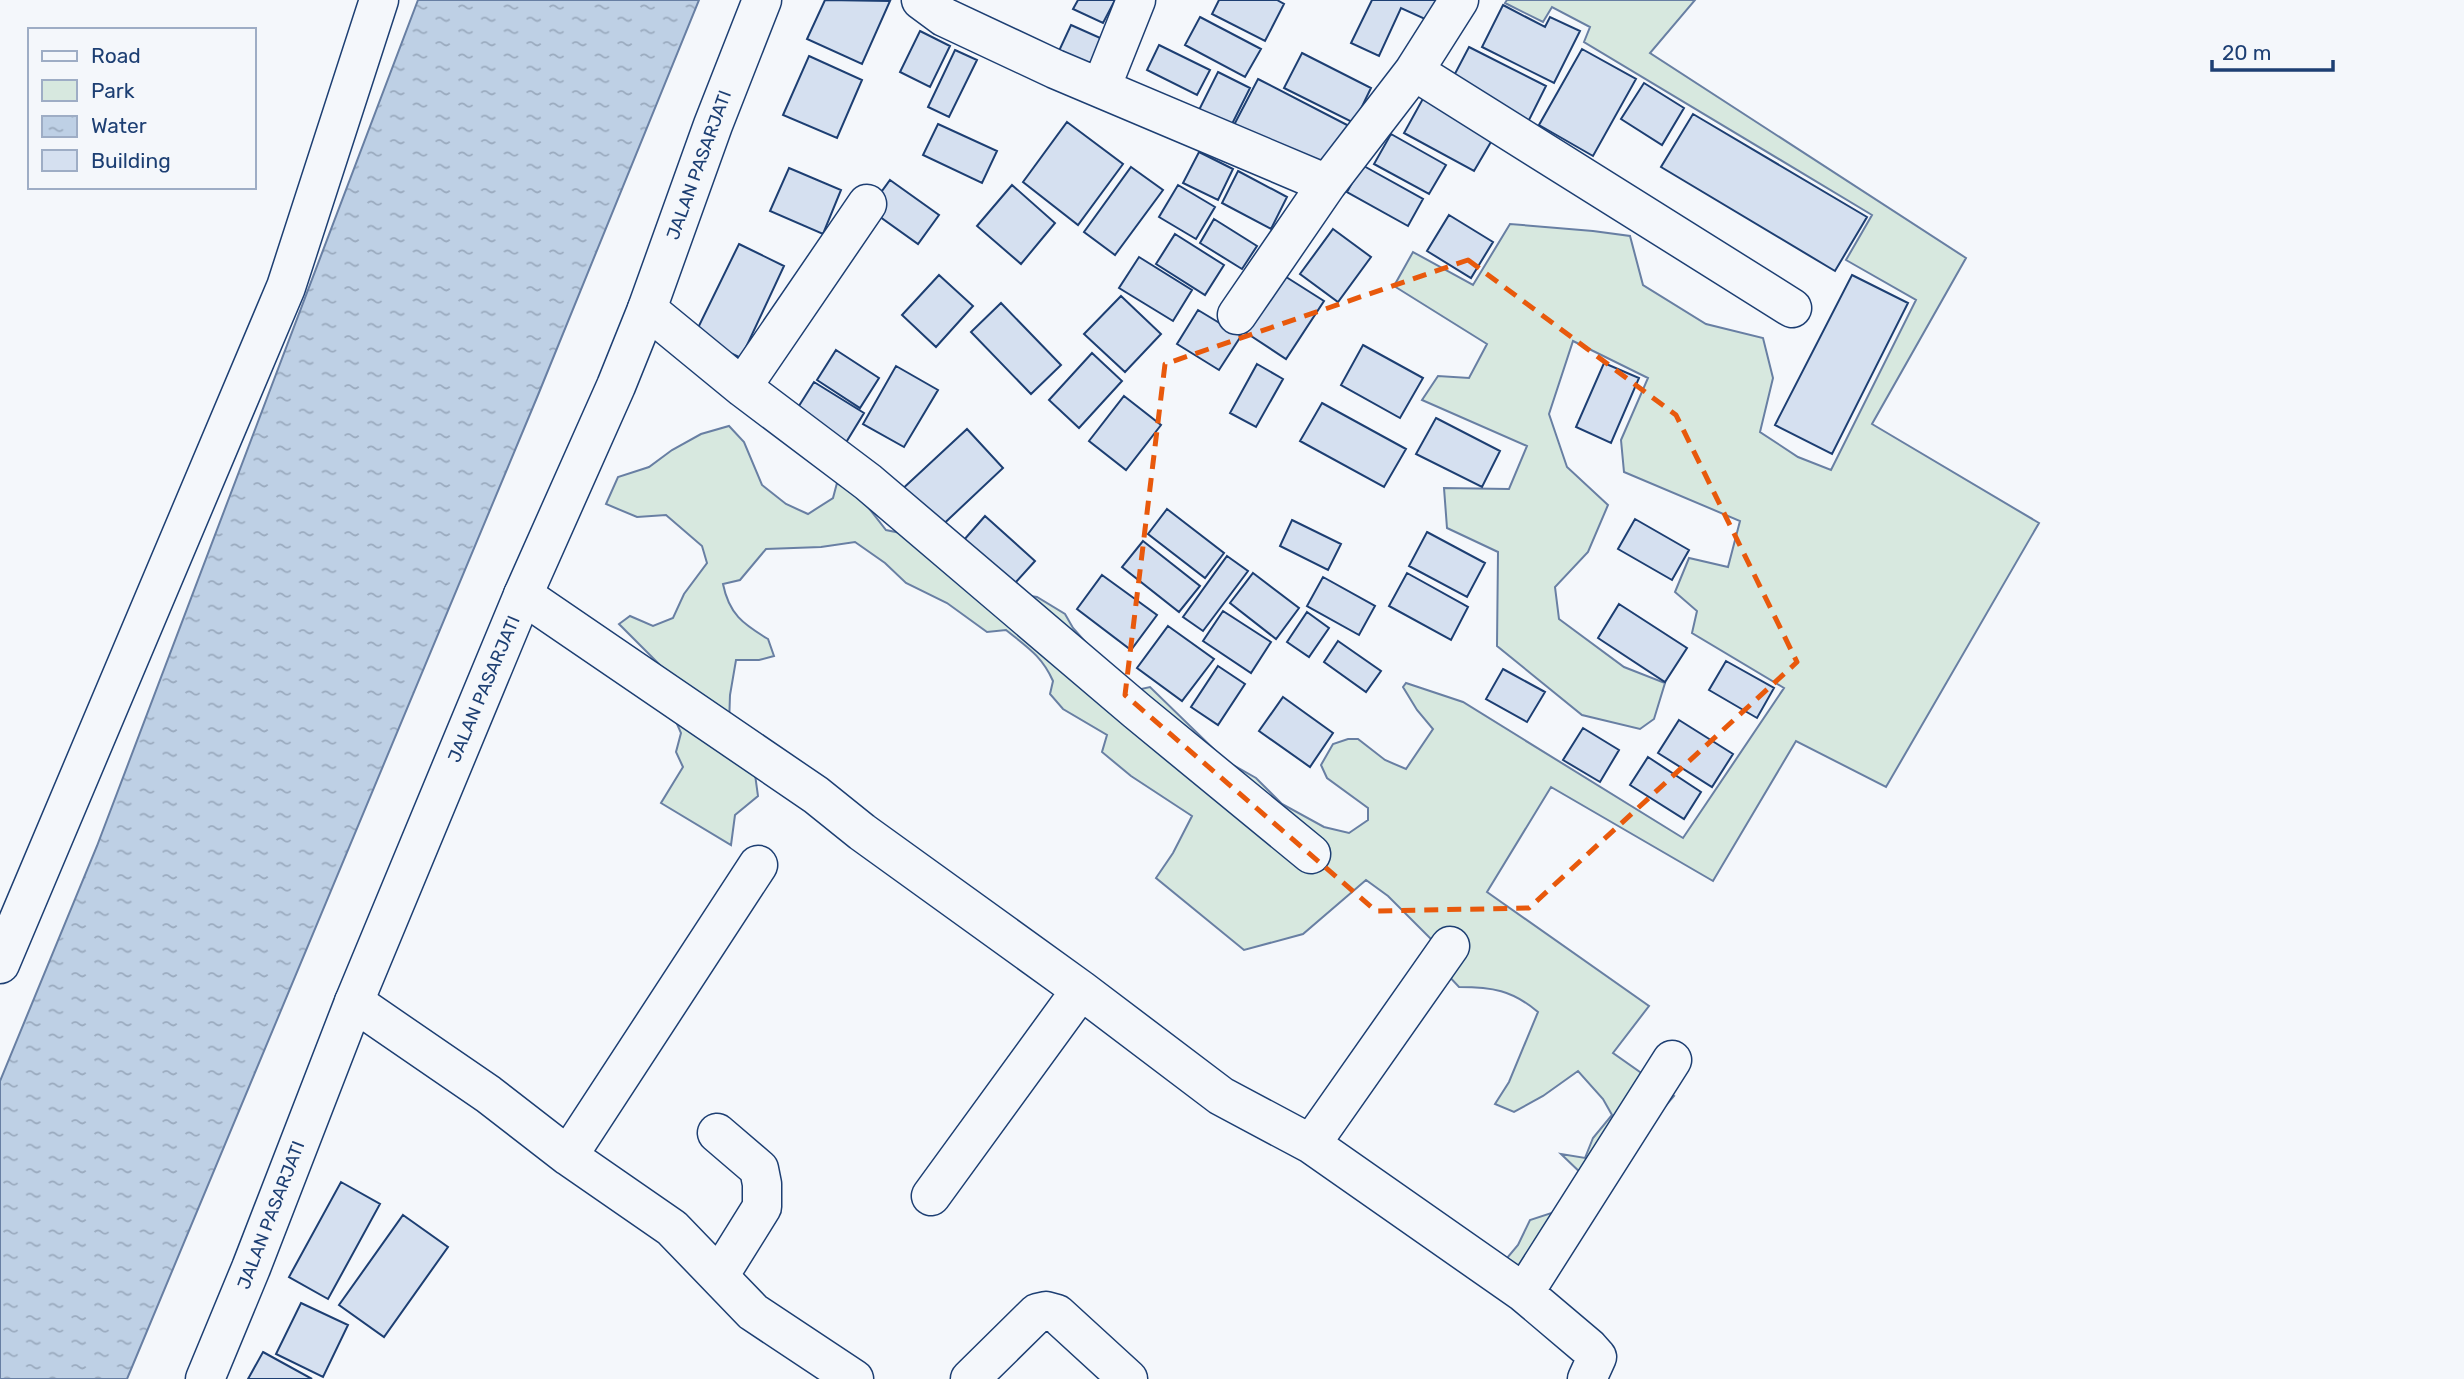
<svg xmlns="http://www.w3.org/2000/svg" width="2464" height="1379" viewBox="0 0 2464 1379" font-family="Rubik,sans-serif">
<defs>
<pattern id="water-ripples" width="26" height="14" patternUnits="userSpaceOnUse" patternTransform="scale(1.75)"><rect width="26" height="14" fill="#bed0e5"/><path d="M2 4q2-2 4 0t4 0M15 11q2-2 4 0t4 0" fill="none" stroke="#9aaabe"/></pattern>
</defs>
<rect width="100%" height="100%" fill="#f4f7fb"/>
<path fill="#d7e8df" stroke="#687fa3" stroke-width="2" d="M1507,0H1695L1650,53L1966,258L1872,424L2039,523L1886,787L1796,741L1713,881L1551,787L1487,892L1649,1006L1613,1053L1674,1096L1655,1118L1523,1297L1492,1276L1518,1245L1530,1220L1567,1208L1587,1179L1561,1154L1585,1158L1593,1138L1612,1115L1603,1099L1578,1071L1543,1096L1514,1112L1495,1104L1509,1082L1538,1012C1512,990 1492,987 1459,987L1444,971L1437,945L1388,896L1366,880L1303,934L1244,950L1156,878L1173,853L1192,816L1131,776L1102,752L1107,735L1063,709L1050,694L1053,681C1042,656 1027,647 1006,630L987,632L947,603L906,583L885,563L855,542L821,547L766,549L740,580L723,584C729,614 743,624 768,639L774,656L759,660H736L730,695L729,725L754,767L758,796L735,815L731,845L661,803L683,767L676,752L681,733L660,685L669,674L619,624L630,616L653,626L673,618L684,594L707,563L702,546L666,515L637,517L606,504L618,477L649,467L672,450L701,434L729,426L744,442L762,485L786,504L808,514L833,498L837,483L857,493L886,530L925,538L1017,594L1037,597L1065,614L1073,628L1105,664L1137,690L1150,687L1226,761L1256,778L1282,804L1324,827L1349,833L1368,820V808L1327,778L1321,765L1333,744L1348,739H1358L1385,760L1406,769L1433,729L1417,710L1403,687L1406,683L1463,702L1683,838L1784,688L1692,633L1697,611L1675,592L1689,558L1728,567L1740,521L1624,472L1621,440L1648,378L1573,341L1549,414L1567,467L1608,505L1588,552L1555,587L1559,619L1624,667L1665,683L1654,719L1640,729L1582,715L1497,646L1498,552L1447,528L1444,488L1509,489L1527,446L1422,400L1438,376L1469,378L1487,344L1394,286L1413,252L1473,285L1510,224L1593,231L1630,236L1643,285L1706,324L1763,338L1773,378L1760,432L1798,457L1831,470L1916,300L1846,260L1872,215L1584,42L1590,27L1552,7L1543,22L1505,3Z"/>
<path fill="url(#water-ripples)" stroke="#687fa3" stroke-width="2" d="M418,0H699L538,395L127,1379H0V1081L97,846Z"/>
<path fill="#d5e0f0" stroke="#1d3f73" stroke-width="2" d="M825,0L890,1L862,64L807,39Z
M1078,0H1115L1103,23L1073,9Z
M1219,0H1277L1284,4L1265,41L1212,14Z
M1372,0H1447L1436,24L1401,8L1379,56L1351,43Z
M1503,5L1545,27L1550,17L1580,31L1554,83L1482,47Z
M1200,17L1261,49L1245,77L1185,45Z
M1071,25L1107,41L1094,69L1058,53Z
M920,31L950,46L930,87L900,72Z
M1159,45L1210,70L1197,95L1147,70Z
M1469,47L1546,86L1526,126L1448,87Z
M1582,49L1636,79L1593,156L1539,125Z
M955,50L977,60L949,117L928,107Z
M1302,53L1371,88L1354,123L1284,88Z
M809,56L862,80L837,138L783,115Z
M1218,72L1250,88L1226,136L1194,120Z
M1258,79L1351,127L1328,173L1234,125Z
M1644,83L1684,108L1662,145L1621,119Z
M1425,95L1495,135L1474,171L1404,133Z
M1693,114L1867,217L1835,271L1661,167Z
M1067,122L1123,164L1078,225L1023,182Z
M938,124L997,151L982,183L923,155Z
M1391,134L1446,165L1429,194L1374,164Z
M1199,152L1233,169L1218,200L1183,183Z
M1362,165L1423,199L1408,226L1347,192Z
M1131,167L1163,190L1115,255L1084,232Z
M789,168L841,190L823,234L770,211Z
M1238,171L1287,197L1271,229L1222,203Z
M890,180L939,215L918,244L869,209Z
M1012,185L1055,223L1021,264L977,226Z
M1178,185L1215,207L1196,239L1159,217Z
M1449,215L1493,242L1471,278L1427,251Z
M1214,219L1257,246L1242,269L1200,243Z
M1333,229L1371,257L1338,302L1300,274Z
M1175,234L1224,265L1205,295L1156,264Z
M739,244L784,266L741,358L694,336Z
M1139,257L1192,290L1173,321L1119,288Z
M939,275L973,306L936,347L902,315Z
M1283,275L1324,301L1286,359L1245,332Z
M1852,275L1908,303L1832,454L1775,425Z
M1121,296L1161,334L1125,372L1084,334Z
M1001,303L1061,365L1031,394L971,332Z
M1198,310L1241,336L1219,370L1177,344Z
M1363,345L1423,378L1400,418L1341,385Z
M836,350L879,378L860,408L817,380Z
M1092,353L1122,381L1079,428L1049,400Z
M1604,363L1639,378L1611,443L1576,427Z
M1257,364L1283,379L1256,427L1230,413Z
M896,366L938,390L904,447L863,424Z
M814,382L864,413L842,449L792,417Z
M1124,396L1161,425L1126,470L1089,441Z
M1322,403L1406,449L1384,487L1300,441Z
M1436,418L1500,451L1482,487L1416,454Z
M967,429L1003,468L935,532L898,493Z
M1167,509L1224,553L1205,578L1148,534Z
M985,516L1035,561L1005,594L956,549Z
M1635,519L1689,550L1672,580L1618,549Z
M1292,520L1341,544L1328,570L1280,546Z
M1427,532L1485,563L1467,597L1409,566Z
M1143,541L1200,586L1179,612L1122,567Z
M1227,556L1248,571L1203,631L1183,617Z
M1253,573L1299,608L1276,639L1230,603Z
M1407,573L1468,607L1451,640L1389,606Z
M1102,575L1157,615L1131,650L1077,609Z
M1323,577L1375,606L1359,635L1307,606Z
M1619,604L1687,648L1665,682L1598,638Z
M1223,611L1271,642L1251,673L1203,641Z
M1307,612L1329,628L1309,657L1287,642Z
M1168,626L1214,659L1182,701L1137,668Z
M1338,641L1381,671L1366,692L1324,662Z
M1726,661L1774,688L1757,718L1709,690Z
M1218,666L1245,684L1218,725L1191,707Z
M1503,669L1545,692L1527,722L1486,699Z
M1283,697L1333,733L1310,767L1259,731Z
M1679,720L1733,754L1712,787L1658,753Z
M1583,728L1619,750L1600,782L1563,760Z
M1648,757L1701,792L1684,819L1630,785Z
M341,1182L380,1204L328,1299L289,1277Z
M403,1215L448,1247L384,1337L339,1305Z
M301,1303L348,1325L323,1377L276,1354Z
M263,1352L312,1379H248Z"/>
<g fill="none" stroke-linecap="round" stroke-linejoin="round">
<defs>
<path id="minor" d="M921,0L944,17L1055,69L1327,184
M1414,71L1792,308
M1101,88L1136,0
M647,309L742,387L868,482L1137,711L1311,854
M1237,315L1327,184L1414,71L1459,0
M742,387L867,204
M523,595L816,795L862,832L1081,990L1221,1096L1311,1144L1524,1293L1589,1348L1597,1357L1587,1379
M0,964L286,287L379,0
M354,1002L488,1094L568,1156L672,1228L753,1312L854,1379
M717,1133L759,1169L762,1184V1207L719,1276
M1311,1144L1450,946
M568,1156L758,865
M931,1196L1081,990
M1524,1293L1672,1060
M970,1379L1037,1313L1046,1311L1057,1314L1128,1379"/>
<path id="major" d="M205,1379L251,1268L354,1002L523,595L616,386L647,309L713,125L762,0"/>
</defs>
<use href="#minor" stroke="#1d3f73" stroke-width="41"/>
<use href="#major" stroke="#1d3f73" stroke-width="41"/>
<use href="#minor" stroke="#f4f7fb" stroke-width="38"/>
<use href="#major" stroke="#f4f7fb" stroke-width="38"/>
</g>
<path fill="none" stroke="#e8590c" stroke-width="5" stroke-dasharray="14 9" stroke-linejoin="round" d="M1468,260L1676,415L1797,662L1529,908L1376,911L1125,695L1165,364Z"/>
<g text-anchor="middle" stroke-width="5" stroke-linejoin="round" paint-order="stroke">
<g font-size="18" fill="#1d3f73" stroke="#f4f7fb">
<text transform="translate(699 165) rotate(-70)" y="6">JALAN PASARJATI</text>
<text transform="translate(484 689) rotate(-67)" y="6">JALAN PASARJATI</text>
<text transform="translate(271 1215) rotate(-69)" y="6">JALAN PASARJATI</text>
</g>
</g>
<rect x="28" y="28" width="228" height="161" fill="#f4f7fb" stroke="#9eadc5" stroke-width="2"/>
<rect x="42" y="51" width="35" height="10" fill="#f4f7fb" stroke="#9eadc5" stroke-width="2"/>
<text x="91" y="63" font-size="21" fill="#1d3f73">Road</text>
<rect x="42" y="80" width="35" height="21" fill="#d7e8df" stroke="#9eadc5" stroke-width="2"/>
<text x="91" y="98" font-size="21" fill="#1d3f73">Park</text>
<rect x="42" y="116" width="35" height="21" fill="url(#water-ripples)" stroke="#9eadc5" stroke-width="2"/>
<text x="91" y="133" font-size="21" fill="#1d3f73">Water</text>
<rect x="42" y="150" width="35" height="21" fill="#d5e0f0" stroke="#9eadc5" stroke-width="2"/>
<text x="91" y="168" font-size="21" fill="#1d3f73">Building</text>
<path d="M2212 60v10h121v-10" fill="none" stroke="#1d3f73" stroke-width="3.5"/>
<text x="2222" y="60" font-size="21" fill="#1d3f73" stroke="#f4f7fb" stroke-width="5" paint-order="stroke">20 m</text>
</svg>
